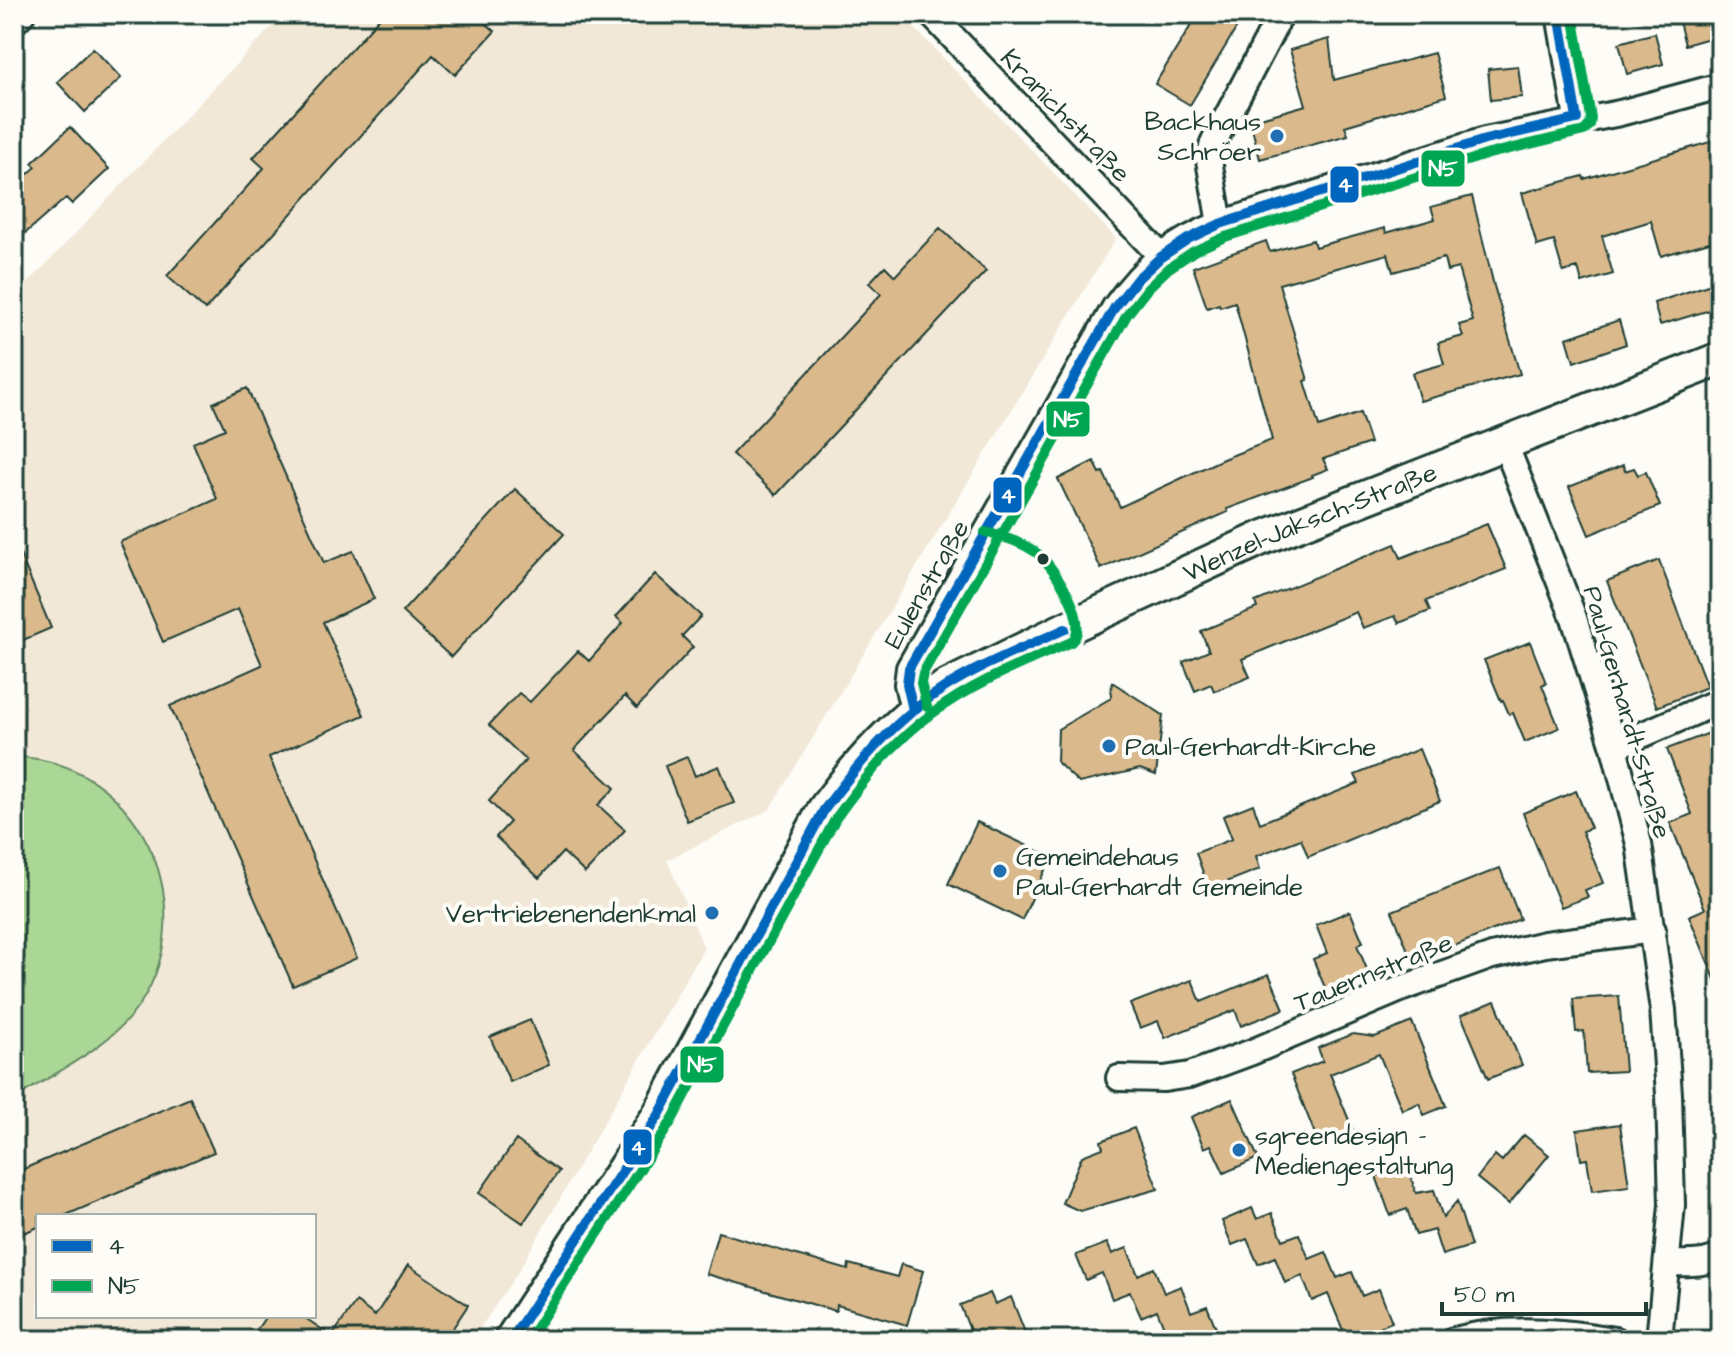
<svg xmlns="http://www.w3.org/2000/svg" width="1734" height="1354" viewBox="0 0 1734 1354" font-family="'Architects Daughter',sans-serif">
<rect width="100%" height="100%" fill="#fdfcf7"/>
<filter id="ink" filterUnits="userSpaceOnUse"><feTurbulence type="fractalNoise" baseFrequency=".0125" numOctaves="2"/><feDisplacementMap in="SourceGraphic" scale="16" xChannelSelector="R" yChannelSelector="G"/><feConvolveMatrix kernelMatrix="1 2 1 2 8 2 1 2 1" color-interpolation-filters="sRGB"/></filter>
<g filter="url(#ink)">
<path fill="#f2e8d7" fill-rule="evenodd" d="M284,14H901L1116,238L769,810L667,860L704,948L516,1275L472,1340H14V298ZM38,1216H314V1316H38Z"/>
<path fill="#aad796" stroke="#648a65" stroke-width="2" d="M14,757C136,758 206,903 140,1004C113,1045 55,1073 14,1099Z"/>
<path fill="#daba8d" stroke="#1f3d34" stroke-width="2" d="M383,14H475L495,31L455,75L433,55L205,310L167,276L264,168L253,158Z
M1198,14H1245L1190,105L1155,84Z
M1677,14H1720V35L1685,45Z
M1655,33L1663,64L1627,74L1619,43Z
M1329,39L1334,80L1434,53L1446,96L1345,126L1348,135L1260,159L1250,121L1306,105L1290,50Z
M93,48L121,78L85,112L57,82Z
M1518,66L1522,97L1491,100L1488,69Z
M70,127L109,169L72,204L66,198L14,243V186L36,167L32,163Z
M1720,139V239L1661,256L1651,221L1602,236L1613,274L1582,283L1578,268L1563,272L1554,241L1537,246L1522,193L1583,176L1584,179Z
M1472,196L1494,286L1520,374L1420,401L1412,373L1444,364L1438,343L1463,336L1459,325L1473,321L1458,268L1447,271L1444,258L1393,272L1388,254L1279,284L1308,380L1305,381L1319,427L1360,413L1370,443L1323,459L1328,469L1312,475L1313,477L1227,509L1228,512L1101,569L1058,479L1094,461L1100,473L1103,472L1120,507L1223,459L1272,440L1235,302L1220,307L1219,304L1207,308L1193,267L1266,241L1270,252L1313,240L1315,247L1385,228L1386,233L1435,219L1431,207Z
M940,228L986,271L776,495L732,454L881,294L869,283L885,266L895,276Z
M1720,281V307L1660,325L1654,303Z
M1619,320L1626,344L1574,362L1567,338Z
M247,388L324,563L353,551L374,599L323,622L364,715L269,757L357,958L293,986L170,706L262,665L238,609L163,642L120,542L217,499L193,443L225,429L213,403Z
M1623,465L1625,471L1634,468L1638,475L1646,472L1660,506L1589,535L1569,487Z
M515,489L564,534L451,657L402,612Z
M1487,524L1506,569L1426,601L1430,611L1399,623L1395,616L1363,628L1356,612L1242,659L1250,677L1214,691L1211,684L1195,691L1183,662L1209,651L1201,631L1257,608L1255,602L1395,544L1401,558Z
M14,540L51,628L14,644Z
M1659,560L1707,687L1657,707L1607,581Z
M655,574L701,616L682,636L693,647L637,708L625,696L574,750L615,788L598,805L625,830L585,873L563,852L539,878L496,837L510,822L489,801L526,760L489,725L519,693L530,702L578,651L589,661L623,623L616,617Z
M1530,642L1546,683L1542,685L1559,728L1525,742L1513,713L1509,714L1503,700L1501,701L1484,660Z
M1112,682L1163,715L1156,775L1140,769L1079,783L1057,762L1058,729L1111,698Z
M1720,729V989H1719L1689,916L1705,909L1670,823L1692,814L1667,749Z
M1419,749L1440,801L1308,857L1301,839L1256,856L1260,869L1209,889L1196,853L1232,839L1223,816L1253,804L1260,823L1359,783L1355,775Z
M687,757L695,776L719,766L734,803L687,821L665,766Z
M1576,791L1591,828L1582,831L1603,883L1585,890L1588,897L1561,907L1523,813Z
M977,822L1051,857L1022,920L948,884Z
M1500,868L1520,919L1413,963L1392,911Z
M1350,911L1363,942L1357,945L1368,972L1326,990L1313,959L1327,953L1316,925Z
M1269,974L1284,1009L1241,1026L1235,1010L1165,1038L1158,1021L1140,1028L1130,1004L1192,980L1201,1002Z
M1619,996L1625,1071L1587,1073L1584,1031L1576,1032L1573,999Z
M1495,1001L1522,1065L1488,1079L1461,1015Z
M530,1020L549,1065L510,1082L490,1037Z
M1412,1022L1446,1106L1424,1115L1419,1103L1402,1110L1379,1054L1330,1074L1353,1130L1319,1144L1291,1074L1323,1061L1318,1048L1353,1034L1375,1037Z
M190,1098L214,1152L64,1216H38V1227L14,1237V1173Z
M1232,1099L1258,1158L1224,1173L1211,1145L1204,1148L1191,1117Z
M1620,1124L1629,1186L1592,1191L1587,1159L1581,1160L1577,1130Z
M1134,1128L1158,1189L1080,1211L1062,1203L1082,1156L1103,1148L1101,1141Z
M1524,1135L1549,1155L1509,1204L1477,1178L1495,1155L1502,1161Z
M516,1140L559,1171L523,1223L479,1193Z
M1407,1165L1416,1193L1434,1190L1443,1218L1457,1201L1471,1246L1442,1255L1434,1230L1416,1235L1407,1209L1390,1215L1376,1176Z
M1252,1208L1257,1219L1272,1213L1283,1240L1299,1234L1309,1259L1326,1252L1337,1278L1352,1272L1362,1296L1379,1289L1392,1322L1347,1340L1328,1294L1312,1301L1302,1276L1285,1283L1275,1257L1258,1264L1247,1239L1232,1245L1222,1221Z
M718,1232L848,1270L849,1264L897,1277L901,1264L923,1271L907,1325L837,1305L836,1311L706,1274Z
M1107,1243L1112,1254L1127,1248L1138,1275L1154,1268L1164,1293L1181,1286L1191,1312L1207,1306L1221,1340H1169L1157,1310L1141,1317L1130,1292L1112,1299L1102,1273L1086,1280L1076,1255Z
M408,1265L468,1305L445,1340H250L266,1316H302L332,1336L356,1302L375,1316Z
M990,1293L995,1304L1011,1297L1028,1340H974L960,1305Z"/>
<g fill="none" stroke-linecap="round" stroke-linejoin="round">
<defs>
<path id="street" d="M931,14L1160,255
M1559,14L1577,119
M14,22L22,14
M1220,224L1209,160L1213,143L1281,14
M1505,444L1574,618L1614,747L1639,844L1663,1010L1669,1094L1672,1205L1659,1340
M913,710L907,684L909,668L1115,307C1145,265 1172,243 1220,224L1485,140L1620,113L1720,86
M1614,747L1720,701
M1119,1078L1164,1079L1190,1075L1252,1052L1403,988L1492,956L1545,944L1653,930
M1667,1263C1685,1263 1705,1265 1720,1256
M1454,1340C1508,1326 1561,1331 1615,1340"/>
<g id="secondary">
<path id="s1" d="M511,1340L659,1115L824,810C858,763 896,722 944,688L1065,629L1262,538L1720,359"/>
</g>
</defs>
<use href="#street" stroke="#1f3d34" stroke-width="30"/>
<use href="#secondary" stroke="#1f3d34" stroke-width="38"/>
<use href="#street" stroke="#fdfcf7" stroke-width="24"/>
<use href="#secondary" stroke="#fdfcf7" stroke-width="32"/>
<defs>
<path id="bus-1" d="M1559,14L1577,119
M913,710L907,684L909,668L1115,307L1137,279L1161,257L1188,239L1220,224L1485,140L1577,119
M511,1340L659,1115L824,810C858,764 895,719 944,688C982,664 1024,648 1065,629"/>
<path id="bus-2" d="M927,707L921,683L923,673L1127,315L1148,288L1169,268L1194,251L1225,237L1489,154L1584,131L1590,125L1591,118L1573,14
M528,1340L671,1122L836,818C864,779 894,741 933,713C974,682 1024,663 1071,642C1092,625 1055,567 1038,554C1023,542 1003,537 985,532"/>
</defs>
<use href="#bus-1" stroke="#fdfcf7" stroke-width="16"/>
<use href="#bus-2" stroke="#fdfcf7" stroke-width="16"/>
<use href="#bus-1" stroke="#0065bd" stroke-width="10"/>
<use href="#bus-2" stroke="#00a651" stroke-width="10"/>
</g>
</g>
<g fill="#1f6fb2" stroke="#fdfcf7" stroke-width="3">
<circle cx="1277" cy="136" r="8"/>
<circle cx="1109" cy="746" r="8"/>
<circle cx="1000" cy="871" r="8"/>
<circle cx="712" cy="913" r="8"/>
<circle cx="1239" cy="1150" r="8"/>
</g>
<circle fill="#1f3d34" stroke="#fdfcf7" stroke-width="3" cx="1043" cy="559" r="7"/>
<g text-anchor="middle" stroke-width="8" stroke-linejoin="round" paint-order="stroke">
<g font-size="26" fill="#1f3d34" stroke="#fdfcf7">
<text transform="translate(1066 115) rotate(46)" y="9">Kranichstraße</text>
<text dy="9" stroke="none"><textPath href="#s1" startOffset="1190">Wenzel-Jaksch-Straße</textPath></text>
<text transform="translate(926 584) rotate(-60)" y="9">Eulenstraße</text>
<text transform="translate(1628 712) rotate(74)" y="9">Paul-Gerhardt-Straße</text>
<text transform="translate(1373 972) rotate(-22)" y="9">Tauernstraße</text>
</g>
<g font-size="26" fill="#1f3d34" stroke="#fdfcf7" text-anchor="start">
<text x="1261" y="130" text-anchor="end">Backhaus<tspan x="1261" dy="30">Schröer</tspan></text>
<text x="1125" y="755">Paul-Gerhardt-Kirche</text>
<text x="1016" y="865">Gemeindehaus<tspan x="1016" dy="30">Paul-Gerhardt Gemeinde</tspan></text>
<text x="696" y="922" text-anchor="end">Vertriebenendenkmal</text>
<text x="1255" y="1144">sgreendesign -<tspan x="1255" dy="30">Mediengestaltung</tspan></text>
</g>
</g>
<g stroke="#fdfcf7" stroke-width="3">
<rect x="1420" y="149" width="46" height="39" rx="8" fill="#00a651"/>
<rect x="1329" y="165" width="31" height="39" rx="8" fill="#0065bd"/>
<rect x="1045" y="400" width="46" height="38" rx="8" fill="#00a651"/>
<rect x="992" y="476" width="31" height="38" rx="8" fill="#0065bd"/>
<rect x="679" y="1045" width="46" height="39" rx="8" fill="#00a651"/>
<rect x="622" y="1128" width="31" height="38" rx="8" fill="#0065bd"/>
</g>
<g font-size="22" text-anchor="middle" font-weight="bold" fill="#fff">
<text x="1443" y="176">N5</text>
<text x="1345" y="192">4</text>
<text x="1068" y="427">N5</text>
<text x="1008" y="503">4</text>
<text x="702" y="1072">N5</text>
<text x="638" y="1155">4</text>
</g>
<rect width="1734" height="1354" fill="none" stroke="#fdfcf7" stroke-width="48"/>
<rect x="24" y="24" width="1686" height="1306" fill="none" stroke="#1f3d34" stroke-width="3" filter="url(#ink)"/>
<rect x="36" y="1214" width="280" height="104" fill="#fdfcf7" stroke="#a4b0a9" stroke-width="2"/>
<rect x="52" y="1240" width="40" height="12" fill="#0065bd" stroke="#a4b0a9" stroke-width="2"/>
<text x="108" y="1254" font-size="24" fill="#1f3d34">4</text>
<rect x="52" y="1280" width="40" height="12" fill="#00a651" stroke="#a4b0a9" stroke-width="2"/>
<text x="108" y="1294" font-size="24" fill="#1f3d34">N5</text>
<path d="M1442 1302v12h204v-12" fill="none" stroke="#1f3d34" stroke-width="4"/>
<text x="1454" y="1302" font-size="24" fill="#1f3d34" stroke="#fdfcf7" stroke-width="6" paint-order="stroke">50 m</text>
</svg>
